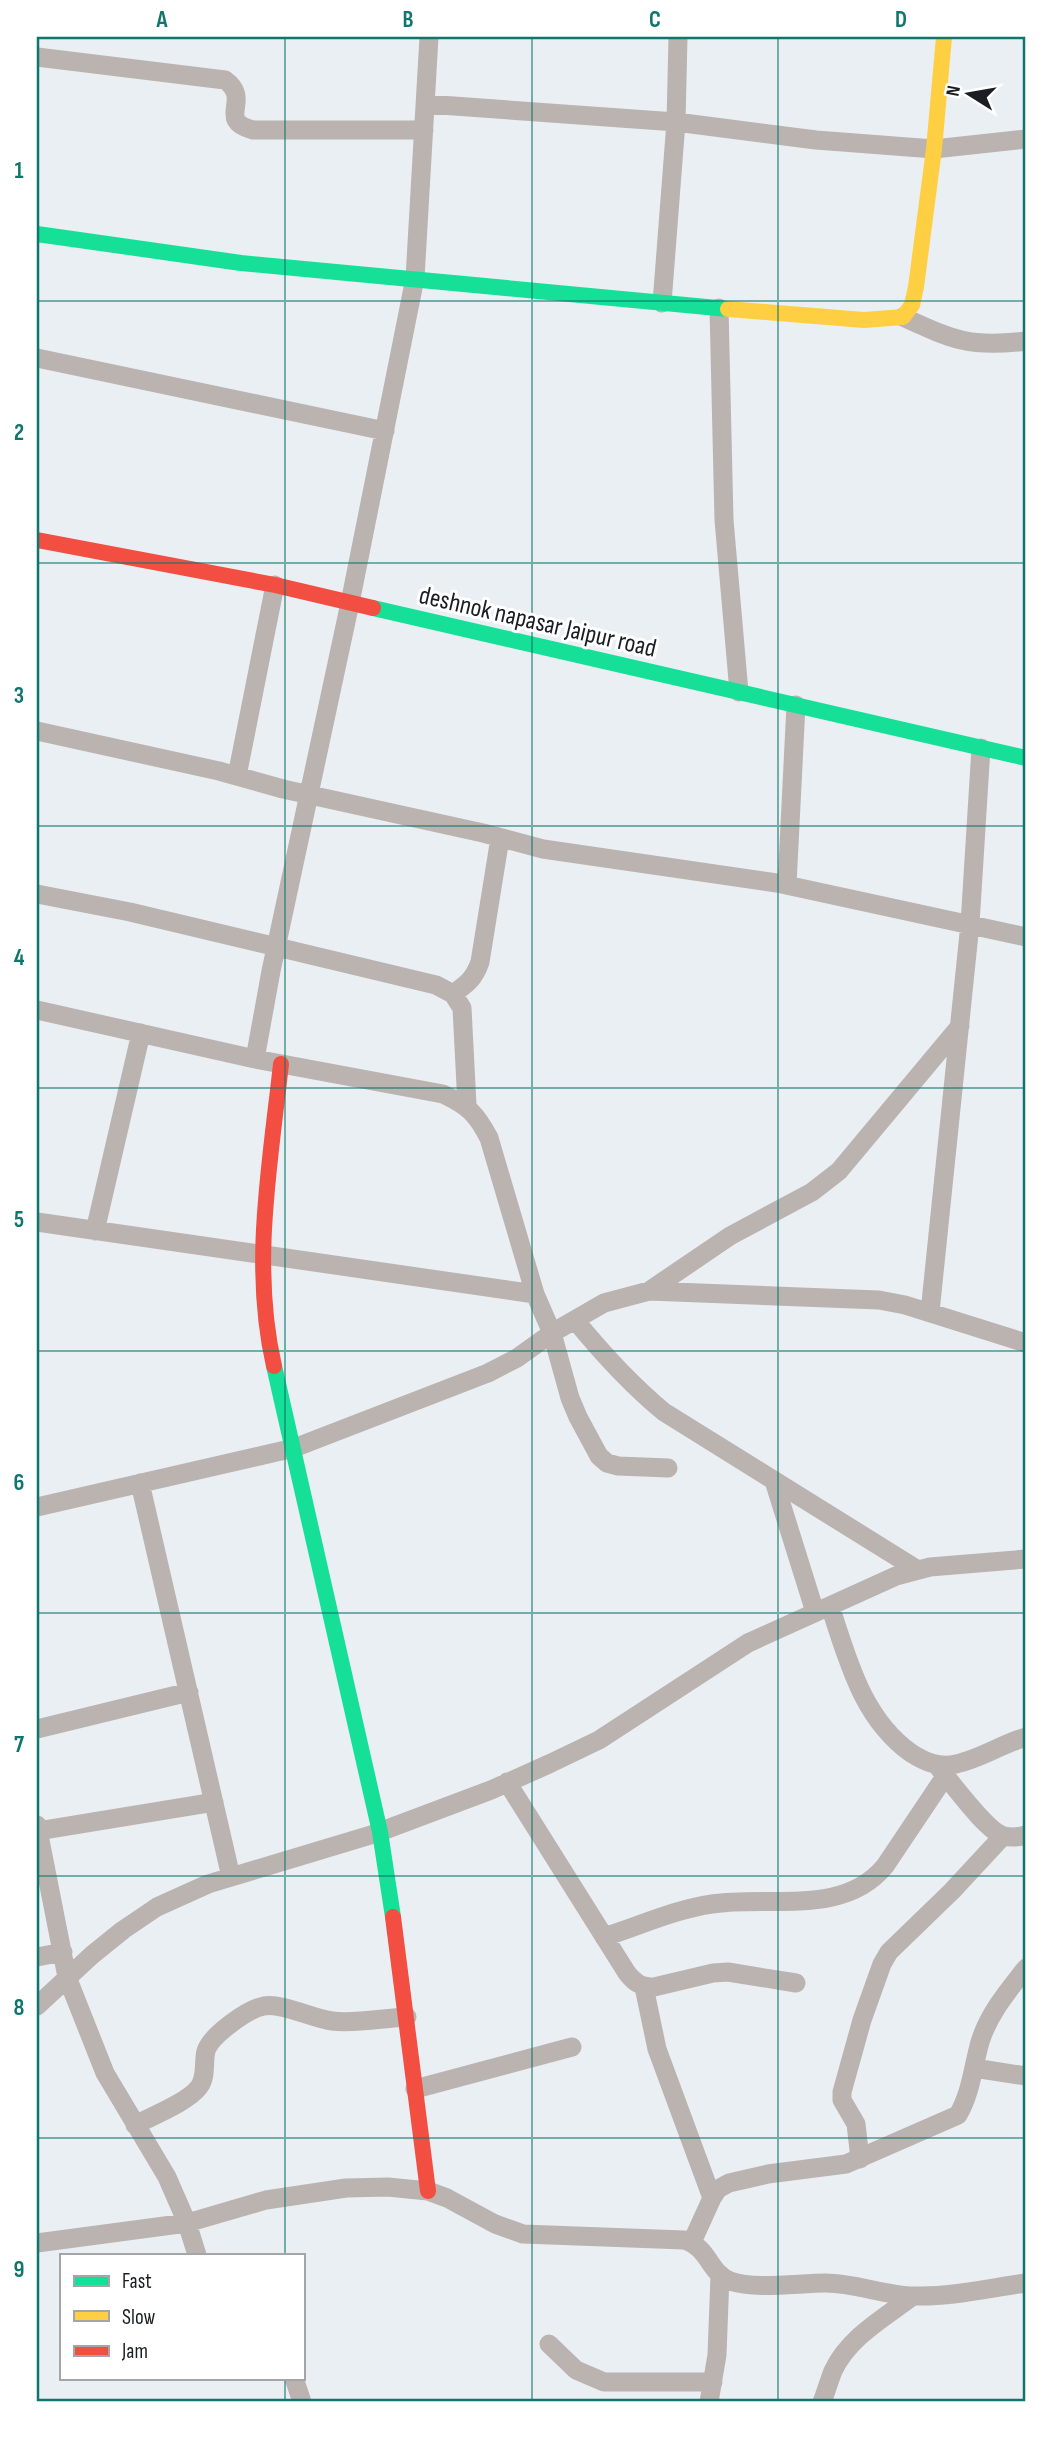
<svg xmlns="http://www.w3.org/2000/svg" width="1063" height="2439" viewBox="0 0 1063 2439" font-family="'Sofia Sans Condensed',sans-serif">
<rect width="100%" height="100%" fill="#eaeff4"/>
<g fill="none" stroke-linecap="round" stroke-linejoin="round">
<path stroke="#bab3b0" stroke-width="19" d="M37,57L225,80C253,100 215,120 253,130H424
M426,104L676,122L816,140L934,149L1026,139
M662,303L676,122L678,37
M719,308L724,520L739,692
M903,317C953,340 970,348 1026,341
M37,358L385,431
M37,731L219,771L283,789L483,833L543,849L777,883L1026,937
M237,776L275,585
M787,885L796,705
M37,894L130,912L436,985L453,994L462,1008L467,1105
M453,994C467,984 474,979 480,962L500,838
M37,1010L255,1059L443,1094C468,1106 476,1113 489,1138L535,1294L552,1333L570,1398L578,1417L599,1456L607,1463L618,1466L668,1468
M255,1059L271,971L350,603L415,278L429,37
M37,1222L535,1294
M95,1231L141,1033
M649,1291L730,1236L812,1192L839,1171L960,1026
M930,1312L970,924L981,748
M575,1320C602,1353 630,1384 664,1412L918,1570
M774,1481L815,1612
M140,1483L231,1877
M37,1507L294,1448L488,1373L517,1358L552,1333L604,1303L649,1291L879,1300L905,1305L1026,1343
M830,1606C848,1660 862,1718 911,1753C925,1762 939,1768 956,1764C980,1759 1002,1744 1026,1737
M37,1729L189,1692
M939,1768C952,1783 987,1832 1004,1836C1012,1838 1019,1837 1026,1835
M507,1782L627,1973C635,1983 641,1987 654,1987L713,1973L728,1972L796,1983
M37,1825L67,1977L105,2073L167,2177L187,2223L197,2255
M37,1831L214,1802
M604,1937C639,1926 676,1909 712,1904C770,1895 843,1917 885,1866L946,1775
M37,1957L63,1952
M644,1987L657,2049L712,2198
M37,2006L92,1955L123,1930L157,1907L208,1884L374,1834L491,1790L549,1764L599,1740L748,1643L896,1576L930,1567L1026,1559
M974,2068L1026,2076
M415,2089L572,2047
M135,2125C152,2116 188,2102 199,2087C207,2076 203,2063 206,2051C211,2035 248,2009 264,2006C283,2003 311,2018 332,2021C355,2024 383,2018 407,2017
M860,2159L856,2124L842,2100V2092L862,2020L882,1964L889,1952L952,1891L1003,1836
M692,2242L712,2198L718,2189L729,2183L768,2174L846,2164L958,2115C971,2093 973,2067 980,2042C989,2013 1008,1991 1026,1968
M37,2243L187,2223L266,2200L346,2188L388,2187L428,2191L447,2198L495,2224L523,2234L684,2240C709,2247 709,2273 730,2281C757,2290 797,2283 826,2283C856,2283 885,2296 915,2296C952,2297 990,2288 1026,2283
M549,2344L576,2370L604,2382H713
M294,2378L302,2402
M709,2402L717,2355L720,2276
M822,2402C826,2392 829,2381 833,2371C849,2337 884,2318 913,2296"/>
<path stroke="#16e098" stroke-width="16" d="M37,234L241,263L728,309
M373,608L1026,758
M274,1366L380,1832L393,1917"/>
<path stroke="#ffcf43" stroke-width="16" d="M728,309L864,320L903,317L912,305L916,287L934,149L944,37"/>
<path stroke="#f24e42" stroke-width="16" d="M37,540L275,585L373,608
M274,1366C251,1266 270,1165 281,1064
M393,1917L428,2191"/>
</g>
<path fill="none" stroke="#0f766e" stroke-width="2" stroke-opacity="0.55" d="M285,37V2255M532,37V2402M778,37V2402M37,301H1026M37,563H1026M37,826H1026M37,1088H1026M37,1351H1026M37,1613H1026M37,1876H1026M37,2138H1026M285,2378V2402"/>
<g text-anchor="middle" stroke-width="6" stroke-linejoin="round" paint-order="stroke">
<g font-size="26" fill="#1a1e22" stroke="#fff">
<text transform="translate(538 621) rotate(13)" y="9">deshnok napasar Jaipur road</text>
</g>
</g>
<rect width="1063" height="2439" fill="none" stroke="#ffffff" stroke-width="77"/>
<rect x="60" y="2254" width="245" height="126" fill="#ffffff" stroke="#a3a5a7" stroke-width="2"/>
<rect x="74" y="2276" width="35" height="10" fill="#16e098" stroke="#a3a5a7" stroke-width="2"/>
<text x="122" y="2288" font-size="21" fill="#1a1e22">Fast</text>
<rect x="74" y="2311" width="35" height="10" fill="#ffcf43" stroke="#a3a5a7" stroke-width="2"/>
<text x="122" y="2324" font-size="21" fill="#1a1e22">Slow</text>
<rect x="74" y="2346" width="35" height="10" fill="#f24e42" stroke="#a3a5a7" stroke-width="2"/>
<text x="122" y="2358" font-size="21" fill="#1a1e22">Jam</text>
<g transform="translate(969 94) rotate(281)" stroke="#ffffff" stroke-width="5" paint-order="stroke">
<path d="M0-5L12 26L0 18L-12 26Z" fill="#1a1e22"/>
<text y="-10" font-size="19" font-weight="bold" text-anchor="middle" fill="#1a1e22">N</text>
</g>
<rect x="38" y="38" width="986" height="2362" fill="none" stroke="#0f766e" stroke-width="2.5"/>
<g font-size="23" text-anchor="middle" font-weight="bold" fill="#0f766e">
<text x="162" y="27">A</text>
<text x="408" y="27">B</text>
<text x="655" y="27">C</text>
<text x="901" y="27">D</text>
<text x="19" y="178">1</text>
<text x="19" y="440">2</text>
<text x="19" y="703">3</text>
<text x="19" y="965">4</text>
<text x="19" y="1227">5</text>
<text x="19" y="1490">6</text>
<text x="19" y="1752">7</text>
<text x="19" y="2015">8</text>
<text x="19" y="2277">9</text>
</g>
</svg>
